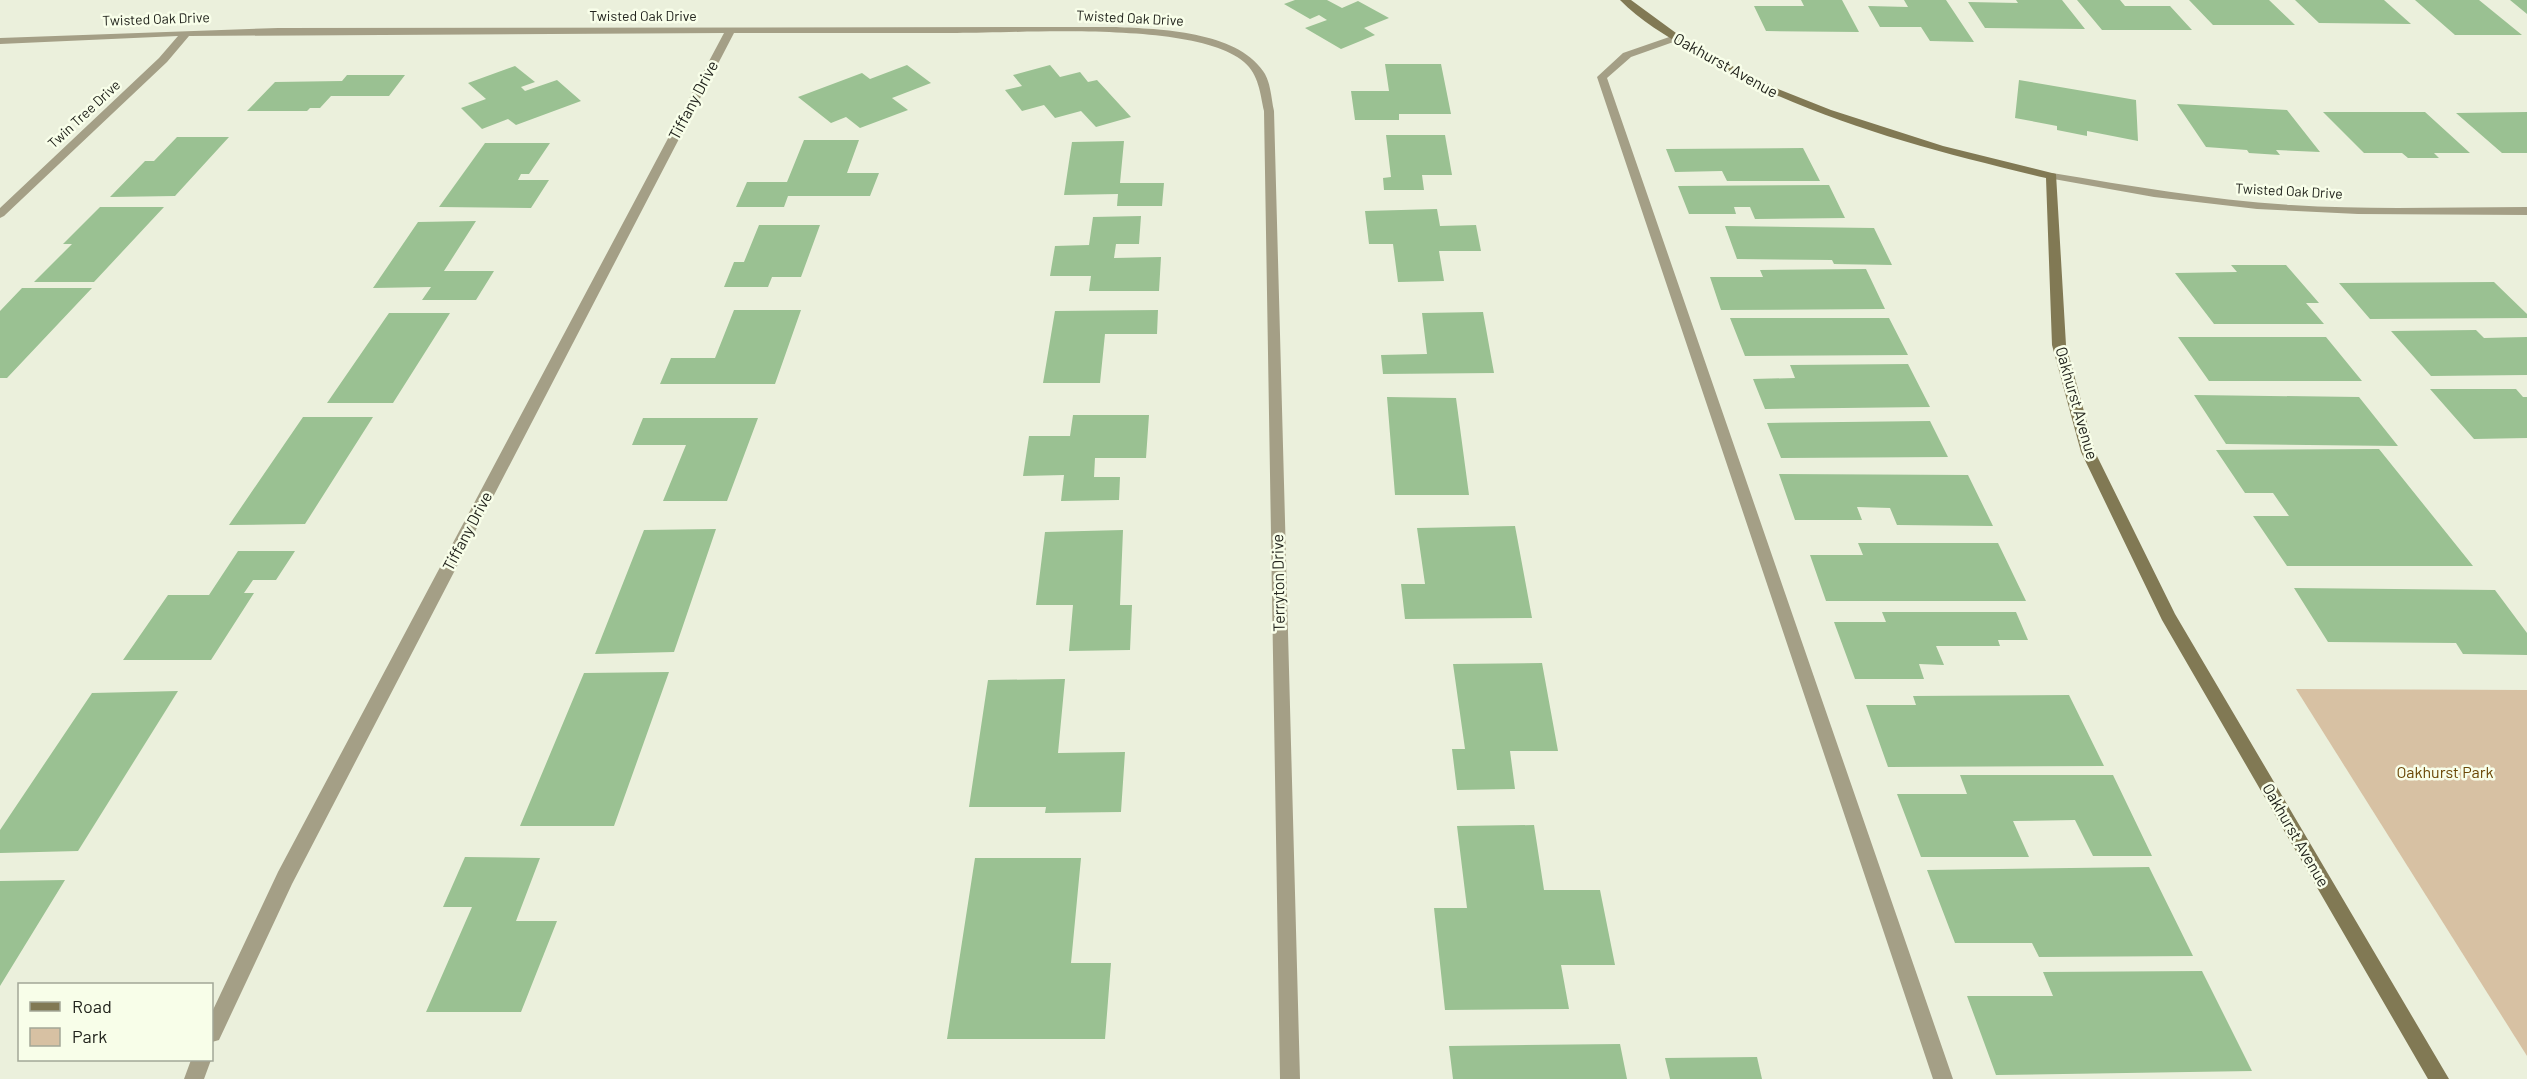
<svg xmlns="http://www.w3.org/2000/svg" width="2527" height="1079" viewBox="0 0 2527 1079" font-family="Barlow,sans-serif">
<rect width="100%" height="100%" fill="#ebf0dc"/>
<path fill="#d7c1a3" d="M2296,689L2527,690V1056Z"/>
<path fill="#9ac192" d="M1295,0H1327L1342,8L1358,1L1389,18L1364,28L1375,35L1341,49L1305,28L1327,20L1319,15L1310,19L1284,4Z
M1801,0H1842L1859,32L1766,31L1754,6H1804Z
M1904,0H1946L1974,42L1930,41L1921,27H1880L1868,6L1908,7Z
M2016,0H2062L2085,29L1985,28L1968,2L2018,3Z
M2077,0H2120L2125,6H2170L2192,30H2102Z
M2189,0H2269L2295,25H2213Z
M2295,0H2384L2411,24L2319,23Z
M2415,0H2479L2522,35H2455Z
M2510,0H2527V14Z
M1385,64H1441L1451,114H1399V120H1355L1351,91H1389Z
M907,65L931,83L892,98L908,110L860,128L846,117L831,123L798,97L862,73L870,79Z
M1050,65L1060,77L1080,72L1088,82L1097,80L1131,117L1096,127L1081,111L1055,118L1044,105L1022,111L1005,90L1022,86L1013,75Z
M515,66L535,82L521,87L525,91L557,80L581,101L516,125L508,119L482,129L461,108L486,99L468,83Z
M347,75H405L389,96H331L320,108H310L307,111H247L275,82L342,81Z
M2019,80L2136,100L2138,141L2087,131V136L2057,130V126L2015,118Z
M2177,104L2287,110L2320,152L2276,150L2280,155L2249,153L2247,150L2206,147Z
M2323,112H2425L2470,153H2434L2439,158H2408L2402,153H2364Z
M2527,112V153H2502L2456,113Z
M1386,135H1445L1452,175H1422L1424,190H1384L1383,178L1391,177Z
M177,137H229L175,196L110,197L145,161H154Z
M804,140H859L847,173H879L870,196H788L784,207H736L747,182H787Z
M1124,141L1120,183H1164L1162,206H1117L1118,194L1064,195L1072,142Z
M485,143H550L529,174H521L518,180H549L531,208L439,207Z
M1803,148L1820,181H1727L1722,171L1675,172L1666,149Z
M1829,185L1845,218L1755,219L1750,207H1734L1736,214H1689L1678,186Z
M100,207H164L94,282H34L72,244H63Z
M1437,209L1440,226L1476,225L1481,251H1439L1444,281L1398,282L1393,244H1369L1365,211Z
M1141,216L1139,244H1116L1114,258L1161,257L1159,291H1089L1091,276H1050L1055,246L1089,245L1093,217Z
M476,221L444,271H494L476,300H422L431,287L373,288L418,222Z
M759,225H820L801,277H772L768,287H724L734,262H744Z
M1725,226L1874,228L1892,265L1834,264L1832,260L1737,259Z
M2231,265H2286L2319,303H2306L2324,324H2214L2175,273L2237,272Z
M1866,269L1885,309L1721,310L1710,277H1763L1760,270Z
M2494,282L2527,314V318L2370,319L2339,283Z
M22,288H92L7,378H0V311Z
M734,310H801L775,384H660L671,358H715Z
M1158,310L1157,334H1105L1100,383H1043L1055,311Z
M1483,312L1494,373L1383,374L1381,355L1427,354L1422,313Z
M389,313H450L393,403H327Z
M1730,318H1889L1908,355L1745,356Z
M2476,330L2484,338L2527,337V375L2431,376L2391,331Z
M2178,337H2326L2362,381H2209Z
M1908,364L1930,407L1765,409L1753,379L1795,378L1790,365Z
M2430,389H2516L2523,397H2527V438L2474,439Z
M2194,395L2359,397L2398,446L2226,444Z
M1387,397L1456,398L1469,495H1395Z
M1073,415H1149L1146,458H1095L1094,477H1120L1119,500L1061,501L1064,475L1023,476L1029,436H1070Z
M303,417H373L305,524L229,525Z
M643,418H758L727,501H663L686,445H632Z
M1930,421L1948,457L1781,458L1767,423Z
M2379,449L2473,566H2287L2253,516H2289L2273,493H2245L2216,450Z
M1779,474L1968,475L1993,526L1897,525L1890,508L1857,507L1862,520H1795Z
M1515,526L1532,618L1405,619L1401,584H1425L1417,528Z
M716,529L674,652L595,654L644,530Z
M1123,530L1120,605H1132L1130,650L1069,651L1073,605H1036L1045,532Z
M1858,543H1998L2026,601H1826L1810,555H1863Z
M238,551H295L276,580H253L244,593H254L211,660H123L168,595H209Z
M2294,588L2495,590L2527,633V655L2463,654L2456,643L2328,642Z
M1882,612H2016L2028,640H1998L2000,646H1936L1944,665L1919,664L1924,679H1855L1834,622H1886Z
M1542,663L1558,751H1510L1515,789L1457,790L1452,749H1465L1453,664Z
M669,672L614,826H520L584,673Z
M1065,679L1058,753L1125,752L1121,812L1045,813L1046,807H969L988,680Z
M178,691L78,851L0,853V830L92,693Z
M2069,695L2104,766L1888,767L1866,705H1916L1913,696Z
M1960,775H2113L2152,856H2093L2075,820L2013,821L2029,857H1921L1897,794H1967Z
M1534,825L1544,890H1600L1615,965H1561L1569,1009L1445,1010L1434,908H1467L1457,826Z
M465,857L540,858L516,921H557L521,1012H426L472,907H443Z
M975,858H1081L1071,963H1111L1105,1039H947Z
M2149,867L2193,956L2039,957L2032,943H1955L1927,870Z
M65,880L0,986V881Z
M2202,971L2252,1071L1996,1075L1967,996H2053L2043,972Z
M1620,1044L1627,1079H1453L1449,1046Z
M1757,1057L1762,1079H1670L1665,1058Z"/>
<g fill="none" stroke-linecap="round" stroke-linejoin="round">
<path fill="#a49f86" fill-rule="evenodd" d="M1116,27C1159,29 1236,31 1263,71C1271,82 1271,98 1274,111L1300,1079H1280L1264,111C1260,93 1259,75 1244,62C1196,21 1022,33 957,33C883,33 808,33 734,33L292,884L219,1040L212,1042V1012L278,872L724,33L189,36L167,62L4,216L0,218V208L159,58L178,36L0,44V38L278,28Z
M1675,35L1680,38L1679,40L1631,57L1607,78L1953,1079H1933L1597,77L1623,53Z
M2052,173C2131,186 2210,200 2291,205C2369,210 2448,207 2527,207V215L2358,214L2257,209L2154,197L2048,178V174Z
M191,1060H211L204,1079H184Z"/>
<path fill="#817954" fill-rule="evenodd" d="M1620,0H1631L1676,33L1726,63L1778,89L1831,110L1943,146L2056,174L2066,345L2095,452L2175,614L2449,1079H2428L2162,620L2081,452L2052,345L2046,178C1923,149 1800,117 1691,51C1667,36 1639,20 1620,0Z"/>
</g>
<g text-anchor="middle" stroke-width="5" stroke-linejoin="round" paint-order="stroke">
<g font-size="14" fill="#22241d" stroke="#f8fee9">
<text x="643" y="21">Twisted Oak Drive</text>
<text transform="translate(1130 18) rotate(3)" y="5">Twisted Oak Drive</text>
<text transform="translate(156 19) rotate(-2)" y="5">Twisted Oak Drive</text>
<text transform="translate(84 114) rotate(-43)" y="5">Twin Tree Drive</text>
<text transform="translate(2289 191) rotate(3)" y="5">Twisted Oak Drive</text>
</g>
<g font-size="16" fill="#22241d" stroke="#f8fee9">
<text transform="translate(1726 65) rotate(29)" y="6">Oakhurst Avenue</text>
<text transform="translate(693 100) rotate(-62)" y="6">Tiffany Drive</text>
<text transform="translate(2077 403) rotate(74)" y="6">Oakhurst Avenue</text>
<text transform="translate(467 531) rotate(-62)" y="6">Tiffany Drive</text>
<text transform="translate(1278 583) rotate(-91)" y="6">Terryton Drive</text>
<text transform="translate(2296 835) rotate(60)" y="6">Oakhurst Avenue</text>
</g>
<g font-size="16" fill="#6a4706" stroke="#f8fee9">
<text x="2445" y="778">Oakhurst Park</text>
</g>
</g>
<rect x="18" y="983" width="195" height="78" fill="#f8fee9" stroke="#a2a797" stroke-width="1.5"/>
<rect x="30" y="1002" width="30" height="9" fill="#817954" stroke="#a2a797" stroke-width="1.5"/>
<text x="72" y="1013" font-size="18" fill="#22241d">Road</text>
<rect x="30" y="1028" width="30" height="18" fill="#d7c1a3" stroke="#a2a797" stroke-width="1.5"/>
<text x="72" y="1043" font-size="18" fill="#22241d">Park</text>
</svg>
